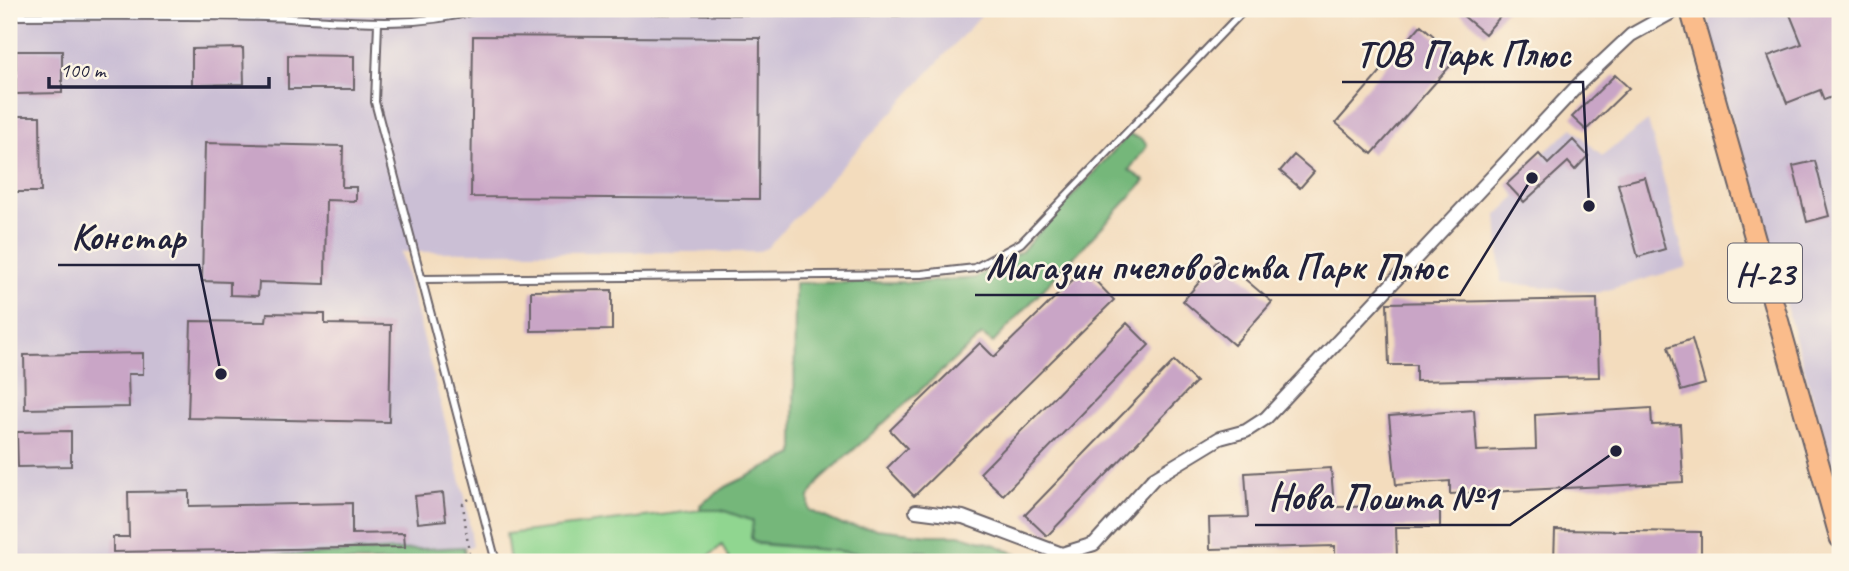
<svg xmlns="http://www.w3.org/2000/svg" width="1849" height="571" viewBox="0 0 1849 571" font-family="Caveat,sans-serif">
<rect width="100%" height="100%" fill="#fcf5e5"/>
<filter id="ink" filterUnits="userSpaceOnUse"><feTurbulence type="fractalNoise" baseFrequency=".0143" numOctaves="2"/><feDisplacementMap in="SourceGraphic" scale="14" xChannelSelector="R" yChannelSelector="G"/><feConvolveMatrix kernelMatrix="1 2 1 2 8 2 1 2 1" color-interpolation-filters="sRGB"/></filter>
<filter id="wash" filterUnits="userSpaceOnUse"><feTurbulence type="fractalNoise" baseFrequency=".00686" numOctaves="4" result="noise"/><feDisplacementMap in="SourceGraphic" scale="28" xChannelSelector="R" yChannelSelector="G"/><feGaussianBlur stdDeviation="1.57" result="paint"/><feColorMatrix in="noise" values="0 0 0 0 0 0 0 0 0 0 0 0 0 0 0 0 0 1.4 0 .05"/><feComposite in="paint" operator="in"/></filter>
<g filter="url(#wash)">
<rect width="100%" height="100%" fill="#f3dcbd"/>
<path fill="#cbbfd5" d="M9,9H987L767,248L756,252H401L465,497L473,547L188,560L187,562H9Z
M1712,9H1840V492L1707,34Z
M1648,121L1687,267L1597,293L1501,282L1497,215L1516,197L1507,184L1573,128L1602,156Z"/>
<path fill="#90d690" stroke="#597c66" stroke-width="2" d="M701,510H722L754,521L751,538L758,544L869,554L919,551L927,552L929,562H730L722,545L708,557L710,562H510L506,534Z"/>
<path fill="#74b77a" stroke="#4b6c5a" stroke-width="2" d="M1129,134L1143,140L1147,146L1129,170L1145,181L993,343L982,335L821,479L809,497V510L842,525L929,535H961L996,545L1033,562H929L927,552L919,551L869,554L757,543L751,538L753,521L722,510H701L700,505L727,486L794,454L795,283L925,282L975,278L1022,251Z
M464,547L466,562H187V560Z"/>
<g id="blocks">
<path fill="#c9a5c6" d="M1455,9H1507L1485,34Z
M1796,9H1840V94L1824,100L1820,90L1787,103L1768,56L1802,44L1789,12Z
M1421,25L1458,57L1372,154L1336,123Z
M473,36L760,38L759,199L471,197Z
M243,48L244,84L192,85V49Z
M16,51H62V93L16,94Z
M288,55L354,56V89H288Z
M1615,75L1629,88L1586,130L1572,117Z
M9,116H40L41,192H9Z
M1573,140L1588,156L1575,170L1568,162L1524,202L1507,184L1539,154L1548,164Z
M205,143L343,146L342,187H356V201L326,200L325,284L259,282L258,296L230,295V282L202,281Z
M1294,155L1314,172L1300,188L1280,171Z
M1815,161L1829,216L1807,222L1793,166Z
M1645,177L1665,249L1638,257L1618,184Z
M1220,258L1272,302L1234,345L1183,301Z
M1084,269L1114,300L914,496L887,468L907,448L890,430L980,343L994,357Z
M612,290V330L531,331V291Z
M1597,299L1599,377L1416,381V365H1389L1387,303Z
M267,313L325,314V324L391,325L389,422L188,418L191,321L266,322Z
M1127,323L1149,345L1003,495L980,473Z
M1692,339L1705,384L1681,391L1668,347Z
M143,353V374H128L129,407L25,409L24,355Z
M1174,361L1196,382L1047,536L1025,515Z
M1651,408L1652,425L1680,424L1683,482L1450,494V481L1396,485L1389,416L1474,410L1477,451L1536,449L1535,415Z
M71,431V466L18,467L17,432Z
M1331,468L1334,507L1440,506V527H1396L1397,559L1335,562V546L1210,549L1209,518L1248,517L1245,473Z
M189,491V506L352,503V534L404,533L405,547L113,552V537H129L128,492Z
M443,493L446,520L418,523L415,496Z
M1555,530L1701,532V562L1554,560Z"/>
</g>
</g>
<g filter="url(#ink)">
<use href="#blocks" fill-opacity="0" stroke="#6b6368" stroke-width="2"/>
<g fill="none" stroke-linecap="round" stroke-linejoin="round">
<defs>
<path id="service" d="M474,9L897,12L911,9
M9,16C95,16 181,15 266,17C336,19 406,30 474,11
M378,23L375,102L496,562
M423,279L922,274L975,268L1021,243L1245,9"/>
<path id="minor" d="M916,511L963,517L1062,554L1094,544L1154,478L1220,438L1246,431L1266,418L1581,82L1631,35L1678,9"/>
<path id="primary" d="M1690,9L1840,538"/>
</defs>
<use href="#service" stroke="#6b6368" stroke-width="10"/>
<use href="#minor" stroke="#6b6368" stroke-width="16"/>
<use href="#primary" stroke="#6b6368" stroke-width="23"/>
<path stroke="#6b6368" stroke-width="2.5" stroke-dasharray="2 5" stroke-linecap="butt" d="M469,499L463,504L470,562"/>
<use href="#service" stroke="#fff" stroke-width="6"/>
<use href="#minor" stroke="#fff" stroke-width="12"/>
<use href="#primary" stroke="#fabc8b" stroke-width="19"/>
</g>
</g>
<g text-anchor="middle" stroke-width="5" stroke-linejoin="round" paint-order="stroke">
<rect fill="#fcf5e5" stroke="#63616e" stroke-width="2" x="1728" y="243.5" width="74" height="59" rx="5"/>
<g font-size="33" font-weight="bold" fill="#22223b">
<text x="1765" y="285">Н-23</text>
</g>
</g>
<path fill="none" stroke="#22223b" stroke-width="2.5" d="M1589 206L1583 82H1342M221 374L199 265H58M1532 178L1460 295H975M1616 451L1510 525H1255"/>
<g fill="#22223b" stroke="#fcf5e5" stroke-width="2.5">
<circle cx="1589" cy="206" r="7"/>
<circle cx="221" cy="374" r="7"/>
<circle cx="1532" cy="178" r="7"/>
<circle cx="1616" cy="451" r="7"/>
</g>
<g font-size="37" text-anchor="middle" font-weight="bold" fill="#22223b" stroke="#fcf5e5" stroke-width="5" stroke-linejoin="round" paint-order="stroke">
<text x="1463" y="66">ТОВ Парк Плюс</text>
<text x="128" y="249">Констар</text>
<text x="1217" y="279">Магазин пчеловодства Парк Плюс</text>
<text x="1383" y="509">Нова Пошта №1</text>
</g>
<rect width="1849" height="571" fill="none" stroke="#fcf5e5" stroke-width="35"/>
<path d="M49 77v10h220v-10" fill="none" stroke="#22223b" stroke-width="3.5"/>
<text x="60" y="77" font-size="21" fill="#22223b" stroke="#fcf5e5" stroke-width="5" paint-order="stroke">100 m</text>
</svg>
